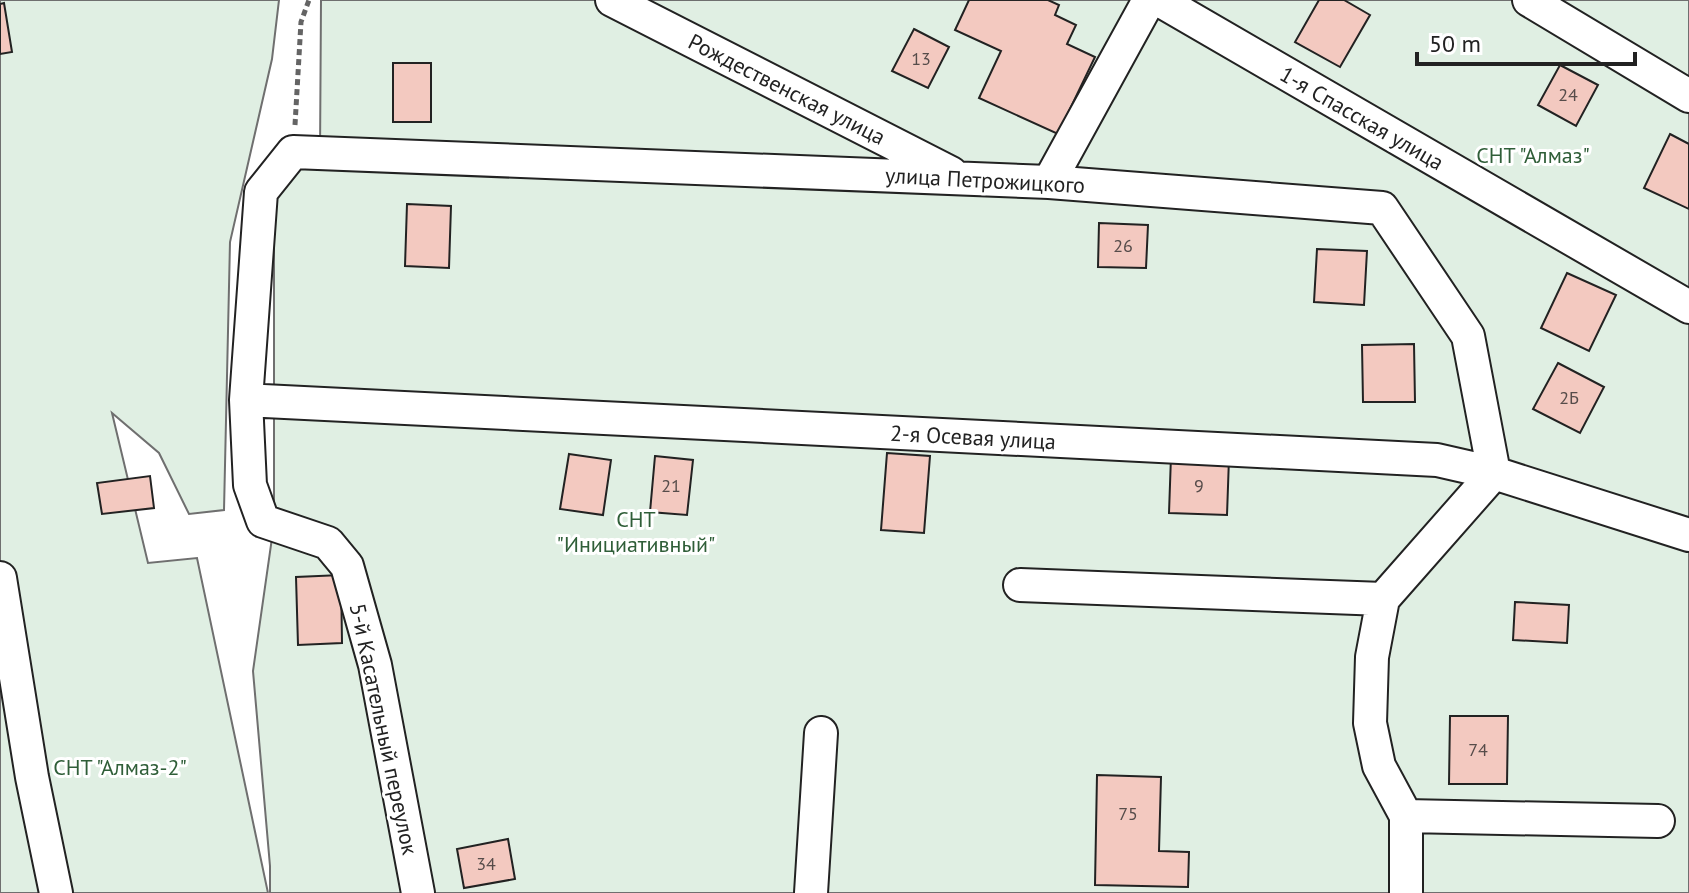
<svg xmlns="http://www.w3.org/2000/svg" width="1689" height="893" viewBox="0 0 1689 893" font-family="'PT Sans',sans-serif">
<rect width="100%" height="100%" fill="#fff"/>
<path fill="#e0efe3" stroke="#6f6f6f" stroke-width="2" d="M0,0H279L272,59L230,242L224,510L189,514L159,453L112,413L148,563L197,558L268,893H0Z
M321,0H1689V893H270V866L253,671L274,524V158L320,156Z"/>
<path fill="#f3c9c0" stroke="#222" stroke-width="2" d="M969,0H1048L1059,5L1055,15L1076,25L1067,44L1095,57L1058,134L979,98L1001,51L955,30Z
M1319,0H1344L1370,15L1340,67L1295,42Z
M4,3L12,52L0,54V4Z
M914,29L949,47L928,88L892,71Z
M393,63H431V122H393Z
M1560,65L1598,85L1576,126L1538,105Z
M1670,134L1689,144V209L1644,188Z
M407,204L451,206L449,268L405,266Z
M1099,223L1148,225L1146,268L1098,267Z
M1317,249L1367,251L1364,305L1314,302Z
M1567,273L1616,295L1589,351L1541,328Z
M1414,344L1415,402H1363L1362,345Z
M1558,363L1604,387L1580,433L1533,409Z
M887,453L930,456L924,533L881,530Z
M569,454L611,460L603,515L560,509Z
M655,456L693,460L687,515L650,512Z
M1171,456L1229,458L1227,515L1169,513Z
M150,476L154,508L102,514L97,483Z
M341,575L342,643L298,645L296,577Z
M1515,602L1569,605L1567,643L1513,640Z
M1450,716H1508L1507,784H1449Z
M1097,775L1161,777L1159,851L1189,852L1188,887L1095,885Z
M508,839L515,879L464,888L457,849Z"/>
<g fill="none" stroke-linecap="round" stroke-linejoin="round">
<defs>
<path id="minor" d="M612,0L951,173
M1159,0L1689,307
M1529,0L1689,96
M1049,182L1149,0
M246,400L1437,460L1494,473L1689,535
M0,578L32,777L56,893
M1020,585L1383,599
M1406,816L1658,821
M418,893L375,665L347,566L328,543L263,521L250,485L246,400L261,192L293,152L1049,182L1382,208L1468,336L1494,473L1383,599L1372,657L1370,723L1379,766L1406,816V893
M811,893L821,733"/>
</defs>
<use href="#minor" stroke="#222" stroke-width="36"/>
<path stroke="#646464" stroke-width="5" stroke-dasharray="6 4" stroke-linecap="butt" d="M295,125L301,22L309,0"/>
<use href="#minor" stroke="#fff" stroke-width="32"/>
</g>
<g text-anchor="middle" stroke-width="6" stroke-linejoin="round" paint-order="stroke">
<g font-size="18" fill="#564c4a">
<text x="921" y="65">13</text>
<text x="1568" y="101">24</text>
<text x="1123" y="252">26</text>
<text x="1569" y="404">2Б</text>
<text x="671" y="492">21</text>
<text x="1199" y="492">9</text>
<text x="1478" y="756">74</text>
<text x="1128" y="820">75</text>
<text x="486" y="870">34</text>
</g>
<g font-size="22" fill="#222" stroke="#fff">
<text transform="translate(787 89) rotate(27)" y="8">Рождественская улица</text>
<text transform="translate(1362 118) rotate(30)" y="8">1-я Спасская улица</text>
<text transform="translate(985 180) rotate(3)" y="8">улица Петрожицкого</text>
<text transform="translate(973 437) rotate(3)" y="8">2-я Осевая улица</text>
<text transform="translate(384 729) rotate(78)" y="8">5-й Касательный переулок</text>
</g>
<g font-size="22" fill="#2f5e38" stroke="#fff">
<text x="1533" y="163">СНТ "Алмаз"</text>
<text x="636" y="527">СНТ<tspan x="636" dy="25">"Инициативный"</tspan></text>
<text x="120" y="775">СНТ "Алмаз-2"</text>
</g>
</g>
<path d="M1417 52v12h218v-12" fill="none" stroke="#222222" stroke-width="4"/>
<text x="1429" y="52" font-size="24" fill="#222222" stroke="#ffffff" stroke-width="6" paint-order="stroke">50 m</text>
</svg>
